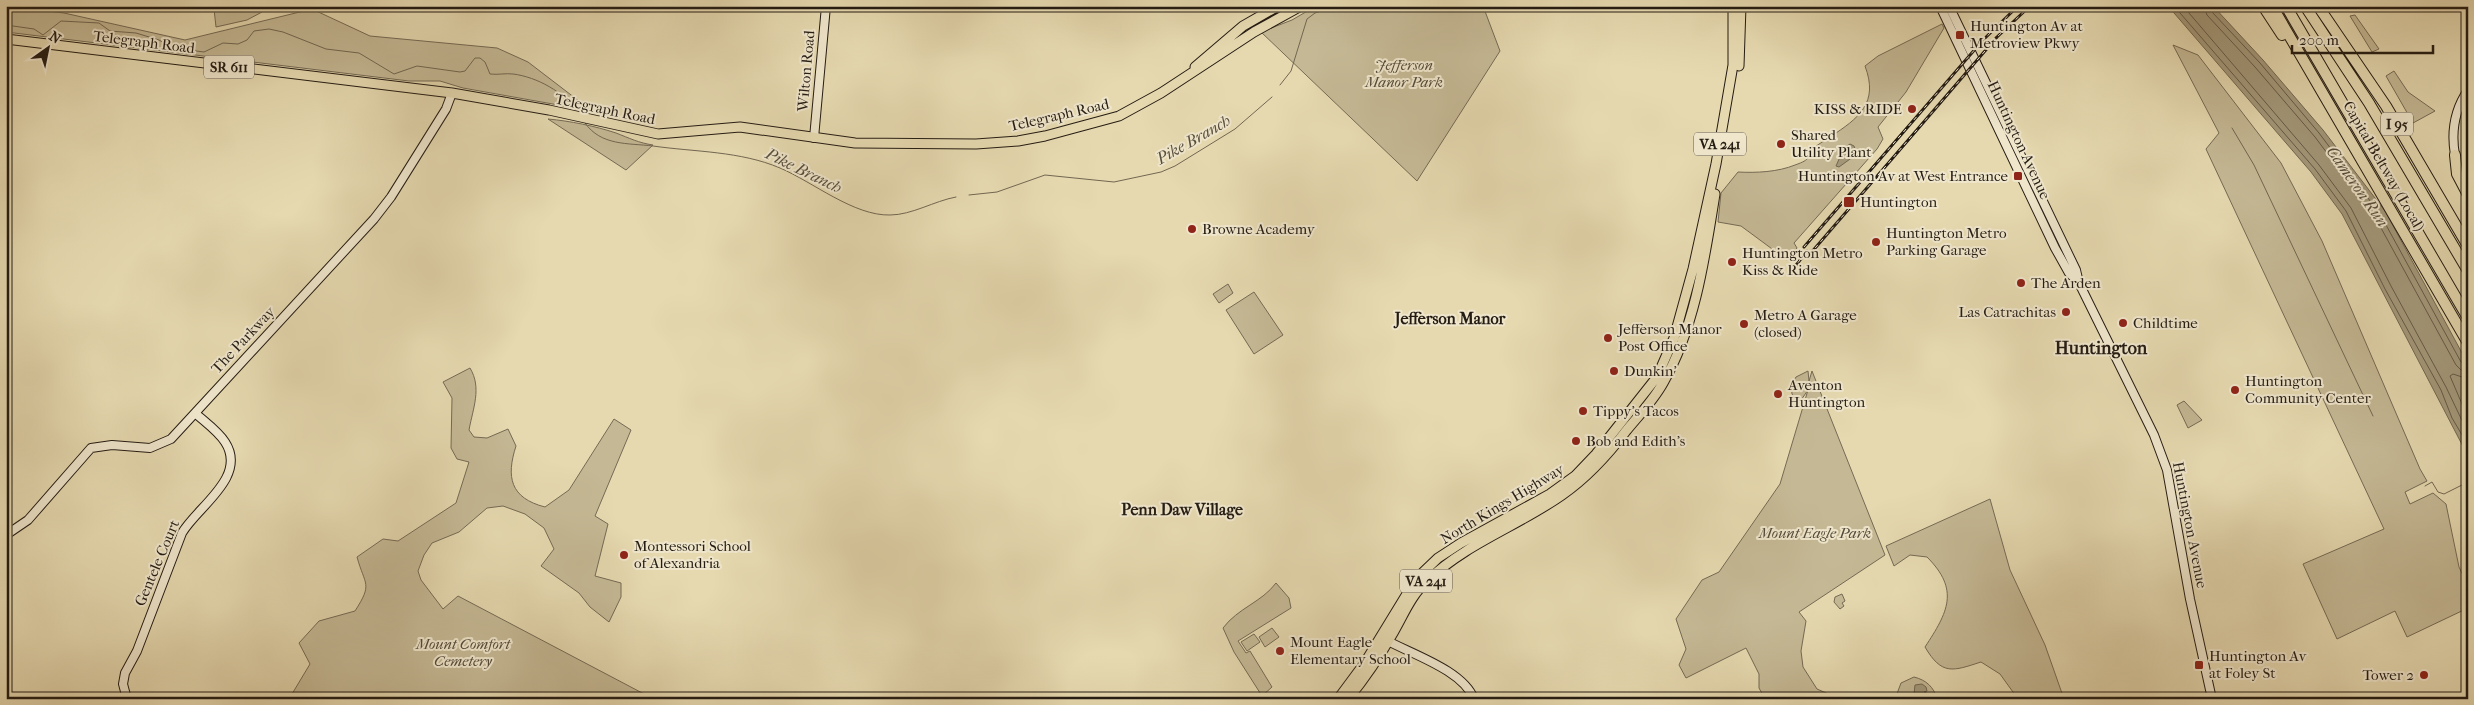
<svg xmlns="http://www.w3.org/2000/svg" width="2474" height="705" viewBox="0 0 2474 705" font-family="'IM FELL French Canon',serif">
<rect width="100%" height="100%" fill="#e6d9b0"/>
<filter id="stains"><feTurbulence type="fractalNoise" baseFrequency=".004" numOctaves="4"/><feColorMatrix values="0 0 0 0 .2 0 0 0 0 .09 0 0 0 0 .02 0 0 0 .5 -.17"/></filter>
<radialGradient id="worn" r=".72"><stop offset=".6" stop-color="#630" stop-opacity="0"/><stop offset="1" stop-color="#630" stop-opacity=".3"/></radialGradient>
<path fill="#c5b995" stroke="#746a54" d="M6,6L64,13L185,40L312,9L370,36L497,48L528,62L592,111L463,88L440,81H409L6,32Z
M211,6H263L262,12L247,20L216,27L214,9Z
M1316,6H1483L1500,51L1417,181L1261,32L1292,20Z
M2355,15L2379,49L2372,52L2350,16Z
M1942,24L1944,28L1906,92L1878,127L1883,139L1877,149L1794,243L1797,248L1787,260L1741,226L1718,222L1721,193L1738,172C1756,173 1778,172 1795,165C1812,159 1806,158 1814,148C1818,144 1826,140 1830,137C1859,118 1879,103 1865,66L1878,56Z
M2173,45L2198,55L2281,163L2322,241L2420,469L2427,481L2405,492L2410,504L2433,493L2446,504L2459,567L2468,586V608L2407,637L2395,611L2337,639L2303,564L2384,529L2206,149L2219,133Z
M2394,71L2408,92L2435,111L2413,123L2386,76Z
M548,119C570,121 595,126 616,133C629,138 639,143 653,145L626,170Z
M1228,284L1233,293L1219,303L1213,294Z
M1254,292L1283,335L1254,354L1226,310Z
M470,368C482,388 473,408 469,430L474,437L487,438L508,429L516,446C506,477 510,498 545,507L569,490L614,419L631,430L595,516L608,524L595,576L621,583V597L609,622L590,607L579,593L541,566L554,549L544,528L525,514L503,506L487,508L459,532L432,543L424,555L418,571L421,580L443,609L458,596L646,695L649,699H289L310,664L299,643L319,621L355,611C373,583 365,586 357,557L383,539L398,541L456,503L469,462L457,459L451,448L452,398L443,382Z
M1808,371L1809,381L1812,371L1885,555L1799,612L1806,621L1801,651L1803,667L1817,689L1840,699H1765L1759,688V674L1746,648L1686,678L1679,665L1686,649L1676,619L1702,580L1719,572L1780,484L1808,390L1799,403L1792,394L1791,385L1796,377Z
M2184,401L2202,420L2188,428L2177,405Z
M1990,499L2010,570L2045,645L2064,699H2018L2000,674L1981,662C1953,671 1942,676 1925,647C1948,612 1960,590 1927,557L1910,555L1894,566L1886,546Z
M1276,583L1289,598L1291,608L1238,641L1246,653L1250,651L1272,687L1262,696L1234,652L1223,628C1238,608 1262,602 1276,583Z
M1842,594L1845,601L1842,603L1844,606L1840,609L1834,602L1835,597Z
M1272,628L1279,637L1265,647L1259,637Z
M1254,634L1260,642L1247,651L1241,642Z
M1914,677C1926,680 1934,687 1937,699H1895L1901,683Z"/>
<path fill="#a4997b" stroke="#716751" d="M2168,6H2213L2263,60L2323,130L2385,211L2468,364V456L2342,214L2311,172Z
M1850,144L1854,146L1857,154L1839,167L1836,166L1844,148Z
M1922,684L1926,687L1927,691L1924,692L1928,694L1929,698L1923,699L1921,695L1920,699H1911L1914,694L1915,685Z"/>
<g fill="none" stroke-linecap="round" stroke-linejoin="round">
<path stroke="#645a47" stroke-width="1" d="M2174,6L2315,169L2346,211L2385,289L2441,390L2452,418L2468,445
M2183,6L2319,165L2351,208L2391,286L2446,387L2468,433
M2204,6L2207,15L2255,67L2315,137L2375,217L2456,365L2461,370L2468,372
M2210,6L2212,12L2260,63L2319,133L2380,214L2461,362L2468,365
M2468,379L2453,374L2450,376L2468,418"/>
<path stroke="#716751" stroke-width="1" d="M6,25L34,29L43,35L61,21L99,23L110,31L136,33L159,40L173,48L204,52L223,43L238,44L247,40L254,31L269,29L283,32L326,49L359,53L394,74L417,66L460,72L465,71L475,58H480L485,62L490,74C498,75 506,73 513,74C537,77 564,92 578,112
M1280,85L1291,71L1307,19L1315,13L1336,6
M585,123C601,146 628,143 653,146C695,152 740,151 780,168C813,182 854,216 890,215C912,215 934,201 956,197
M2232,128L2254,165L2373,416
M969,195L997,192L1045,175L1114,182L1161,172L1175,166L1235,129L1272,97
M2425,486L2432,482L2438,492L2444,494L2468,482"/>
<defs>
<path id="secondary" d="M1940,6L2055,248L2069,273L2079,283
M1949,6L2076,270L2079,283L2154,435L2167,470L2190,599L2212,699
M814,138L826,6
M2455,155C2451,132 2455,109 2468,90
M6,535L28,520L91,448L112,445L150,448L171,439L374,219L391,197L446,109L452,93
M1384,639C1411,654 1463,670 1474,699
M127,699L123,684L125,673L137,651L182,533C197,507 248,477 225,442C218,431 205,422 195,413"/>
<path id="primary" d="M6,39L452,93L549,110L658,134L740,127L855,143L976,144L1018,141L1045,136L1119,116L1161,93L1254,32L1301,6
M1739,66L1741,6
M1195,67L1243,26L1278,6
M1338,699L1364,664L1416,579L1438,558L1461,543L1550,494L1575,476L1596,454L1657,377L1674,338L1693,269L1716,164L1733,65V6
M1348,699C1365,678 1380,656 1393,633C1404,614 1411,595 1428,580C1467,543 1518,526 1562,495C1588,477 1607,456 1626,431C1639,415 1653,401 1663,383C1695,328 1705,257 1715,194"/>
<path id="highway" d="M2263,6L2282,35
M2272,6L2468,343
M2286,6L2468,318
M2305,6L2369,103L2468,271
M2318,6L2386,106L2468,246
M2455,155L2457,174L2468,195"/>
</defs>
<use href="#secondary" stroke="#241c13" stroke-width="10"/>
<use href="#primary" stroke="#241c13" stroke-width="11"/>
<use href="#highway" stroke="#241c13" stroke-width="12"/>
<use href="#secondary" stroke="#efe6cc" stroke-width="8"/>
<use href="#primary" stroke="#e6d9b0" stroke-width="9"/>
<use href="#highway" stroke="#e6d9b0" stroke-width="10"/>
<defs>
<path id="rail" d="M1804,247L1983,40L2018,6
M1810,254L1997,37L2030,6
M1793,269L1807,251"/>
</defs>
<use href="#rail" stroke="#241c13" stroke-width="3"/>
<use href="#rail" stroke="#efe6cc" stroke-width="1" stroke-dasharray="4" stroke-linecap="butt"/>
</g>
<g fill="#8f2418" stroke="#efe6cc" stroke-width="2">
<rect x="1955" y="30" width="10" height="10" rx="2.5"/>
<circle cx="1912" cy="109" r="5"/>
<circle cx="1781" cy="144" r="5"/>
<rect x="2013" y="171" width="10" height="10" rx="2.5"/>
<rect x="1843" y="196" width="12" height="12" rx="2.5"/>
<circle cx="1192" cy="229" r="5"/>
<circle cx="1876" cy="242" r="5"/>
<circle cx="1732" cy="262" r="5"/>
<circle cx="2021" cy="283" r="5"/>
<circle cx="2066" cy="312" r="5"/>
<circle cx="2123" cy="323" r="5"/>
<circle cx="1744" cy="324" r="5"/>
<circle cx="1608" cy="338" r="5"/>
<circle cx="1614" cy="371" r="5"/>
<circle cx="2235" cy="390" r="5"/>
<circle cx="1778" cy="394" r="5"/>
<circle cx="1583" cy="411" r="5"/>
<circle cx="1576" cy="441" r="5"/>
<circle cx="624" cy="555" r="5"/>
<circle cx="1280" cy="651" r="5"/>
<rect x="2194" y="660" width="10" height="10" rx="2.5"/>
<circle cx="2424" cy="675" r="5"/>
</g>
<g text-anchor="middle" stroke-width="4" stroke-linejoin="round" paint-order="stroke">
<g fill="#efe6cc" stroke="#61594a" stroke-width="1">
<rect x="204" y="55.5" width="50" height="23" rx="4"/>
<rect x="2381" y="112.5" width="32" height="23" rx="4"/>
<rect x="1694" y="132.5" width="52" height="23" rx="4"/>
<rect x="1400" y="569.5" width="52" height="23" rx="4"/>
</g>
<g font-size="14" font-weight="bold" fill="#241c13">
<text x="229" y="72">SR 611</text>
<text x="2397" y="129">I 95</text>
<text x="1720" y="149">VA 241</text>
<text x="1426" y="586">VA 241</text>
</g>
<g font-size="15" fill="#241c13" stroke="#efe6cc" text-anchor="start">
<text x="1970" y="31">Huntington Av at<tspan x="1970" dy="17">Metroview Pkwy</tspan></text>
<text x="1902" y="114" text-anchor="end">KISS &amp; RIDE</text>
<text x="1791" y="140">Shared<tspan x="1791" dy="17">Utility Plant</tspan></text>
<text x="2008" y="181" text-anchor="end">Huntington Av at West Entrance</text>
<text x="1860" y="207">Huntington</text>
<text x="1202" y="234">Browne Academy</text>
<text x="1886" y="238">Huntington Metro<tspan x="1886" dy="17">Parking Garage</tspan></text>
<text x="1742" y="258">Huntington Metro<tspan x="1742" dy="17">Kiss &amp; Ride</tspan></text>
<text x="2031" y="288">The Arden</text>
<text x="2056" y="317" text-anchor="end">Las Catrachitas</text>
<text x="1754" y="320">Metro A Garage<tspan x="1754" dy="17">(closed)</tspan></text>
<text x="2133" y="328">Childtime</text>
<text x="1618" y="334">Jefferson Manor<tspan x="1618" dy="17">Post Office</tspan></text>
<text x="1624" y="376">Dunkin'</text>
<text x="2245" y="386">Huntington<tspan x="2245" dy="17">Community Center</tspan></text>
<text x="1788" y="390">Aventon<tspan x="1788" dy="17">Huntington</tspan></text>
<text x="1593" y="416">Tippy's Tacos</text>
<text x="1586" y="446">Bob and Edith's</text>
<text x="634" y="551">Montessori School<tspan x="634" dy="17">of Alexandria</tspan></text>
<text x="1290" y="647">Mount Eagle<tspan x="1290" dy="17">Elementary School</tspan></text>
<text x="2209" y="661">Huntington Av<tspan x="2209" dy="17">at Foley St</tspan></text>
<text x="2414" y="680" text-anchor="end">Tower 2</text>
</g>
<g font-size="15" fill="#241c13" stroke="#efe6cc">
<text transform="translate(144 42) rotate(7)" y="5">Telegraph Road</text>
<text transform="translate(806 71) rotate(-85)" y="5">Wilton Road</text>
<text transform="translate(605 109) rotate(12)" y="5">Telegraph Road</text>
<text transform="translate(1059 115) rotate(-13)" y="5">Telegraph Road</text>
<text transform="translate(2019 140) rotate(65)" y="5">Huntington Avenue</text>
<text transform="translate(2384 166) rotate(60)" y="5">Capital Beltway (Local)</text>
<text transform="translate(243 340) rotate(-47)" y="5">The Parkway</text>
<text transform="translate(1502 504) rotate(-31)" y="5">North Kings Highway</text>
<text transform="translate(2190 525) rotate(79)" y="5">Huntington Avenue</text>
<text transform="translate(157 563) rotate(-67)" y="5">Gentele Court</text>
</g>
<g font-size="15" font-style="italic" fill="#544b3a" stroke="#efe6cc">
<text x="1404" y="70">Jefferson<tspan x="1404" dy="17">Manor Park</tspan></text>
<text x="1815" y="538">Mount Eagle Park</text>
<text x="463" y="649">Mount Comfort<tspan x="463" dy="17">Cemetery</tspan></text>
</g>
<g font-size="16" font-style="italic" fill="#574e3d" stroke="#efe6cc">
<text transform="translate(1193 139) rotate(-30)" y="6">Pike Branch</text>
<text transform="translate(804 170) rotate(26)" y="6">Pike Branch</text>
<text transform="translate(2358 186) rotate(55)" y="6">Cameron Run</text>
</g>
<g font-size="16" font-weight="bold" fill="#241c13" stroke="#efe6cc">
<text x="1450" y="324">Jefferson Manor</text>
<text x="1182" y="515">Penn Daw Village</text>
</g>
<g font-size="18" font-weight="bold" fill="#241c13" stroke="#efe6cc">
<text x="2101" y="354">Huntington</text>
</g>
</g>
<rect width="2474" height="705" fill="none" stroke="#e6d9b0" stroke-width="25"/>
<rect x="8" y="8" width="2459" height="690" fill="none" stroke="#241c13" stroke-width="2.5"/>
<rect x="12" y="12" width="2449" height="680" fill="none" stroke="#241c13"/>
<g transform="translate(48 48) rotate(33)" stroke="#efe6cc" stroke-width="4" paint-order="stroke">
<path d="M0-4L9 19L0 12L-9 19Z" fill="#241c13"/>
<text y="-8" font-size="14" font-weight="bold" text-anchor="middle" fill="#241c13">N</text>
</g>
<path d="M2292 45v8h141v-8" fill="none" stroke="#241c13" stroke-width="2.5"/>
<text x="2299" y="45" font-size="15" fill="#241c13" stroke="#efe6cc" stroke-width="4" paint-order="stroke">200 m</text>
<rect width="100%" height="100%" filter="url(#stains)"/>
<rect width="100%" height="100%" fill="url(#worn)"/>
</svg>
